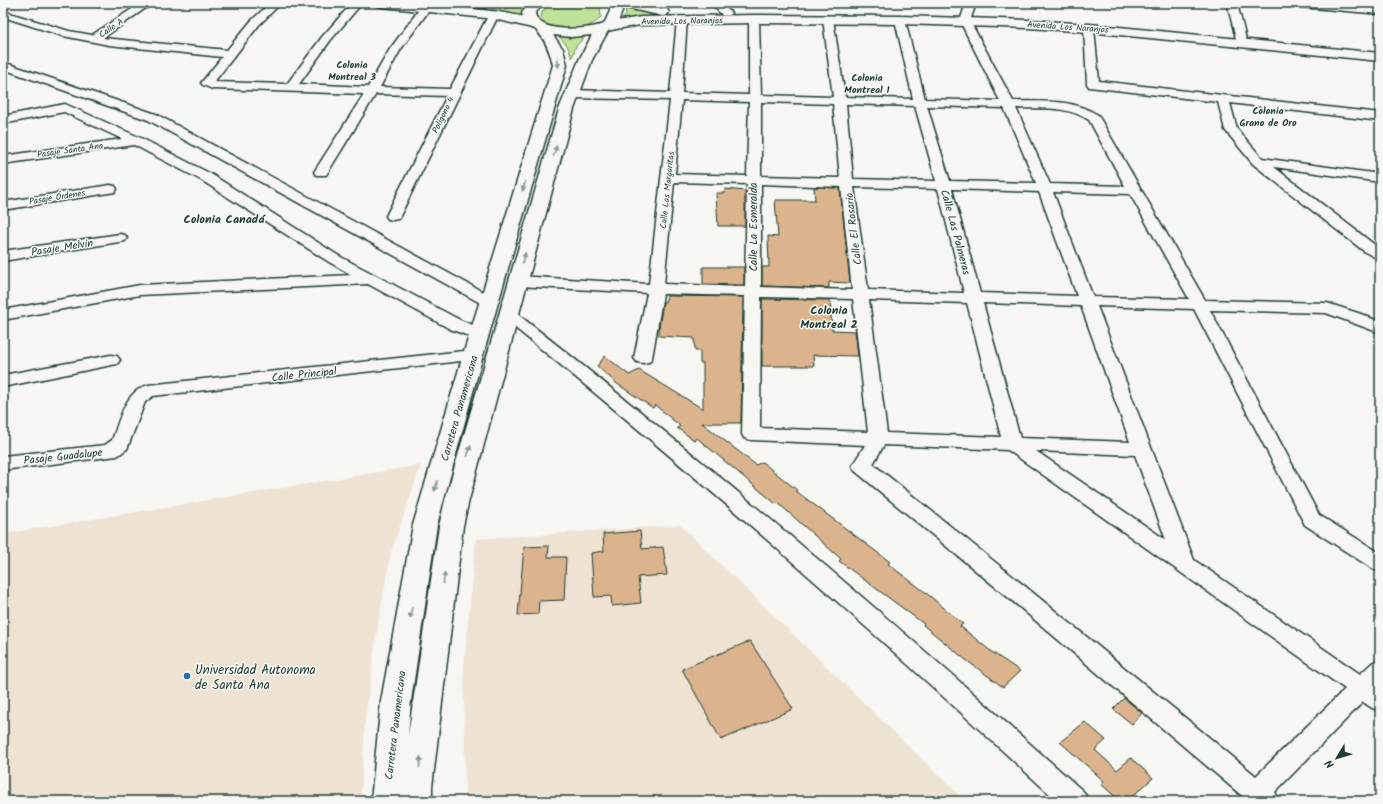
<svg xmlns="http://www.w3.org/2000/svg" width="1383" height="804" viewBox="0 0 1383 804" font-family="Kalam,sans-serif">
<rect width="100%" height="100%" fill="#f6f6f2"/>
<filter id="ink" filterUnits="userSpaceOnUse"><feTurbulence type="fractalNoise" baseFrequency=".025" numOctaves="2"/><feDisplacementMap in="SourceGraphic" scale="8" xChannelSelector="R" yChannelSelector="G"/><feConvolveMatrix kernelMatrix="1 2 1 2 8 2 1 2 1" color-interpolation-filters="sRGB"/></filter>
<g filter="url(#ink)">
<path fill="#eee2d3" d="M421,465L391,552L377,630L365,721L361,795L312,801H3V534Z
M680,525L965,801H465L464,667L476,539Z"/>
<path fill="#c0e19a" stroke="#708f67" d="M551,3H600L601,17C589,32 552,36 541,18L542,12Z
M529,5L523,14L522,18L452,9H501Z
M625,8L650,14L699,17L621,21L626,15Z
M557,35H587L576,46L572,58L567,45Z"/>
<path fill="#dbb38c" stroke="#1f3d34" d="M814,187L840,188L850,283L829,282V288L762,286V267H769L768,236L778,237L775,200H815Z
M725,189L745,191V226H718L716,193H725Z
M703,267H744V285L703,284Z
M667,296L743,297L741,423H702L756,465L762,462L797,490L796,491L890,562L888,564L925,592L963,624L960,626L993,653L1020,671L1003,687L966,660L923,625L924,624L839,561L841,559L778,503L776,504L697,438L694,440L677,428L680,426L655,405L653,408L616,383L597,366L605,356L629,375L639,370L703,409V363H700V351H695L694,338L659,336V328L663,302H665Z
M762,299L830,300L832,330L855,331L858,356L813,355L814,366H762Z
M640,531L642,549L663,547L667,575L638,577L641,603L612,606L611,596L594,597L591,553L604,551L603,534Z
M549,546L548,557H566L564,600L539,601L538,614L518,615L524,547Z
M750,641L793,709L721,740L682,669Z
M1124,698L1142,713L1132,724L1113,709Z
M1085,722L1106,740L1095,750L1117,770L1131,758L1153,778L1127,801H1120L1101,784L1104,781L1060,742Z"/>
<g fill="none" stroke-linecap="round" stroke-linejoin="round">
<defs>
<path id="lane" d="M484,3H490L485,8H481L480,7Z"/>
<path id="street" d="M141,3H153L103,38L227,50L251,21L270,3H281L259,25L214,82L287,84L322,37L352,3H362L330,41L299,84L368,87L390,49L421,7H429L430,9L401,49L380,87L450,89L489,14L494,11L499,14L400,216L398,219L393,220L388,219L386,216L447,96L376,94L328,172L326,175H316L314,172L364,94L212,89L203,85L201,83L222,57L109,45L63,36L3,17V11L69,31L92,35Z
M407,3H417C414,7 412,7 407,6Z
M711,3H722L731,13L730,15H722Z
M966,3H976L970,21L1013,101C1043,102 1071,98 1098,115L1205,300L1327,303L1361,314L1380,322V333L1326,313L1210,310L1319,515L1380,553V571L1373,569L1305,525L1194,309L1097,306L1194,560L1360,674L1372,663L1380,660V685L1379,687L1380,688V711L1372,708L1363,702L1275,792L1280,801H1248L1010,599L855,471L852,466L865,445L751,440L744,438L742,434L745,296L663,294L652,358L649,362L643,363L637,362L634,358L647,293L518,286L512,284L510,281L512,278L518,276L649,284L670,100L572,98L568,97L566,94L568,91L572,90L670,93L677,20L678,18L682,17L687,20L682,93L749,95V19L754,16L759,19L761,95L833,97L823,19L828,16L833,19L845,97L913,99L895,20L900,17L905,20L925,99L1000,101L960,21ZM682,100L749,102L747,176L675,174ZM761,102L833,104L840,178L761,176ZM846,104L915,106L936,181L853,179ZM927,106L1004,108L1036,183L950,181ZM1016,108C1043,109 1065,105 1089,120L1125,186L1050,184ZM674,182L747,184L745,287L664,284ZM761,184L841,187L852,290L761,287ZM854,187L938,189L964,293L868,290ZM952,189L1039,192L1077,296L980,293ZM1053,192L1130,194L1189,299L1093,297ZM761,297L853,299L868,432L760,428ZM869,300L967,303L1001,437L887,433ZM983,303L1081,306L1130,442L1020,438ZM884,445L1008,450L1345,689L1256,776L1026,587L873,464ZM1036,451L1135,455L1166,540Z
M1227,3H1237L1247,43L1246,45H1238L1237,43Z
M1285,3H1325L1380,8V14L1290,6Z
M1089,25L1094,28L1099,81L1380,113V121L1230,103L1237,129L1262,158L1380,174V182L1274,167L1380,249V260L1365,252L1253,164L1225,130L1218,102L1089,87L1087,84L1084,28Z
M3,62L156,114L496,299L498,302L496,305L490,307L484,305L148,120L3,69Z
M65,104L141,138L211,174L339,256L462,321L486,330L488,334L486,338L480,339L474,338L450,329L368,284L140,295L3,320V310L140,285L352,275L329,262L201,180L134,145L3,164V156L122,139L64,112L3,124V116Z
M110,185L115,186L117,189L115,192L3,210V202Z
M120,234L125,235L127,238L125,241L3,261V251Z
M509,310L515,312C711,465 899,626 1084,792L1088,801H1057C877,634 694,472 503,318L501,315L503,312Z
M473,350L479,351L482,355L479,359L153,396L145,402L127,449L117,456L3,470V456L105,445L112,440C120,420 124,392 148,385Z
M111,355L117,356L120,360L117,364L3,387V375Z"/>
<path id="secondary" d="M615,3H639L667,9L669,12L667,15L663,16L617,6Z
M754,15L900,16L1029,20L1089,24L1380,53V61L1089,32L1029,28L900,24L754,23L641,25L610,30L605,29L603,26L605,23L610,22L641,17Z"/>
<path id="primary" d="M376,3C400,3 531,9 543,25L541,28L536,29L495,19L382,7L378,6Z"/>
<path id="highway" d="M531,3H545L535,13C538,35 590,29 604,24L610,11L609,3H621L622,11L617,26L615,29L608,31L592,60L574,109L469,500L463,526L432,787V801H371L381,701L413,525L463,355L553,65C550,52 546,40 536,30C530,24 523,23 522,13L527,6ZM553,35L571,37L592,35L579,60L559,109L445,500L439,526L408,736L411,701L437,525L483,355L567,65L563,49Z"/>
</defs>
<use href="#lane" stroke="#1f3d34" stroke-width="3"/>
<use href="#street" stroke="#1f3d34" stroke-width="3"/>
<use href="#secondary" stroke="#1f3d34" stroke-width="3"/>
<use href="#primary" stroke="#1f3d34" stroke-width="3"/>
<use href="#highway" stroke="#1f3d34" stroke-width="3"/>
<use href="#lane" fill="#f6f6f2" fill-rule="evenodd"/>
<use href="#street" fill="#f6f6f2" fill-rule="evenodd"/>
<use href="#secondary" fill="#f6f6f2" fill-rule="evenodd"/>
<use href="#primary" fill="#f6f6f2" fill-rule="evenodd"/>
<use href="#highway" fill="#f6f6f2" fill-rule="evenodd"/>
</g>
<defs><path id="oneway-solid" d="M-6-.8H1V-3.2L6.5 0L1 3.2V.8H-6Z"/></defs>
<g fill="#8a9a93">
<use href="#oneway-solid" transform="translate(558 62) rotate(85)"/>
<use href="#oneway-solid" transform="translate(555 151) rotate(-74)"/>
<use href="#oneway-solid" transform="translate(524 186) rotate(106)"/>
<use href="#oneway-solid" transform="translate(524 258) rotate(-75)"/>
<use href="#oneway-solid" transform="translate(469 451) rotate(-73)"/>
<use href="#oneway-solid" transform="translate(436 486) rotate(106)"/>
<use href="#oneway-solid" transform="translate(444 578) rotate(-83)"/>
<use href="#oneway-solid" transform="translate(411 613) rotate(99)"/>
<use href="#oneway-solid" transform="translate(420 762) rotate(-83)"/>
</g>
</g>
<circle fill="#1f6fb2" stroke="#f6f6f2" stroke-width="1.5" cx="187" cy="676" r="4"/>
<g text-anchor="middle" stroke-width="3" stroke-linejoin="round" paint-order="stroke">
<g font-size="9" fill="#1f3d34" stroke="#f6f6f2">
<text transform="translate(682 21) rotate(-1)" y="3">Avenida Los Naranjos</text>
<text transform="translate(1068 27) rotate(4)" y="3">Avenida Los Naranjos</text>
<text transform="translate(111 28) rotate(-34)" y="3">Calle A</text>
<text transform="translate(443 115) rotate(-64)" y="3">Poligono 4</text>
<text transform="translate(70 150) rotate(-8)" y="3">Pasaje Santa Ana</text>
<text transform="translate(667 190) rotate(-84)" y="3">Calle Las Margaritas</text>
<text transform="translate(57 197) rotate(-9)" y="3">Pasaje Órdenes</text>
</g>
<g font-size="10" font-weight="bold" fill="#1f3d34" stroke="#f6f6f2">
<text x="352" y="68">Colonia<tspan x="352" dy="12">Montreal 3</tspan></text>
<text x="867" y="81">Colonia<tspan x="867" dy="12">Montreal 1</tspan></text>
<text x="1268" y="114">Colonia<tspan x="1268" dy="12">Grano de Oro</tspan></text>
</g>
<g font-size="11" fill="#1f3d34" stroke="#f6f6f2">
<text transform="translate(753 227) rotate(-90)" y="4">Calle La Esmeralda</text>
<text transform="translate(853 229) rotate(-97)" y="4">Calle El Rosario</text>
<text transform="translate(956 232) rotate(75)" y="4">Calle Las Palmeras</text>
<text transform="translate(62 247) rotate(-9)" y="4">Pasaje Melvin</text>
<text transform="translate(304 374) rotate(-6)" y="4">Calle Principal</text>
<text transform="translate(459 408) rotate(-74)" y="4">Carretera Panamericana</text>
<text transform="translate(63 456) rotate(-6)" y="4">Pasaje Guadalupe</text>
<text transform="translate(395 725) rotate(-83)" y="4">Carretera Panamericana</text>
</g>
<g font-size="12" font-weight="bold" fill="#1f3d34" stroke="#f6f6f2">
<text x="224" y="223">Colonia Canadá</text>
<text x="829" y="314">Colonia<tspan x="829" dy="14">Montreal 2</tspan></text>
</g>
<g font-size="13" fill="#1f3d34" stroke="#f6f6f2" text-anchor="start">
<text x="195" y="674">Universidad Autonoma<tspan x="195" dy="15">de Santa Ana</tspan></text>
</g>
</g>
<rect width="1383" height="804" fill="none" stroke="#f6f6f2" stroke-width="16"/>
<rect x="8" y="8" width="1367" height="788" fill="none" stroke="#1f3d34" stroke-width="1.5" filter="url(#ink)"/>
<g transform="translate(1337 758) rotate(232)" stroke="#f6f6f2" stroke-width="3" paint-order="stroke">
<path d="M0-3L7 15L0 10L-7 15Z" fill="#1f3d34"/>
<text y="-6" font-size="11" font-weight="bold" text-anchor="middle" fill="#1f3d34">N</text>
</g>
</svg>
